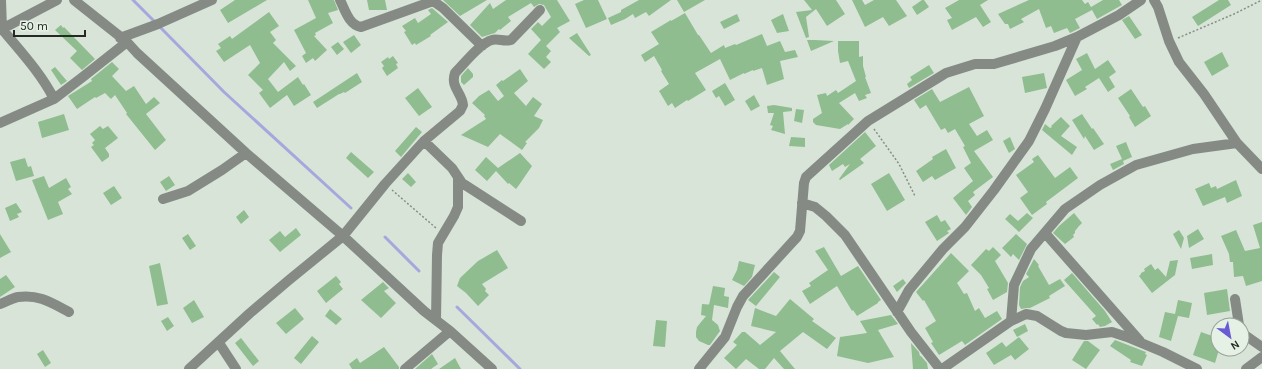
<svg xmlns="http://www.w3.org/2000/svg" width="1262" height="369" viewBox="0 0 1262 369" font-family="Karla,sans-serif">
<rect width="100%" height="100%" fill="#d8e4d8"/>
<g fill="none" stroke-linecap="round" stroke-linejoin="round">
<path stroke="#a7a7de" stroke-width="3" d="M133,0L155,22
M159,26L224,92L351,208
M385,237L419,271
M457,307L520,369"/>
</g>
<path fill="#8fbd90" d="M235,0H267L228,23L220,10Z
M308,0H334L338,10L328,13L333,23L315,33L316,35L314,36L327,50L315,61L313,58L306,63L302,56L306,53L294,30L316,18Z
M367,0H385L387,10H369Z
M443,0H487L460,16Z
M506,0H557L570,21L557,28L560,32L546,46L551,51L546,57L551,62L544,69L528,54L541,40L531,29L538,22L542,26L551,17L544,5L539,4L534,7L531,3L508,17L511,21L500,30L499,29L495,33L482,37L470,25L490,3L493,9Z
M584,0H598L607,19L586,28L575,4Z
M639,0H671L649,16L646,12L635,18L633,14L625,19L611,25L608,18L621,12V10Z
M677,0H705L684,12Z
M804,0H836L845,14L827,26L816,9L806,17L809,37L806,38L796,12L812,10Z
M852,0H862L865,5L874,0H896L907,16L889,26L883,17L865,27Z
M922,0H924L929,7L917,15L912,7Z
M959,0H988L980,5L991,22L983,27L976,17L952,30L947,20L952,18L945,8Z
M1029,0H1082L1085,4L1088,2L1091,7L1103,0H1119L1122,5L1097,19L1092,10L1075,19L1080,28L1070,33L1067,28L1054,33L1051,26L1046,28L1039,9L1021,19L1024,22L1010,29L1008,24H1005L998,14Z
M1219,0H1228L1231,5L1198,26L1192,17Z
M432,8L448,22L430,35L431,36L416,45L415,43L412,45L404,32L406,31L402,26L415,18L418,23L431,14L428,10Z
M269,12L279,26L270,32L276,40L273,43L296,66L290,71L284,62L268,79L278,92L298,77L303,85L304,84L311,95L294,106L287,95L270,108L259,93L263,90L248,75L260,63L250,45L224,62L216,51L221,48L218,44L230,36L232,39Z
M685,13L698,35H699L711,53L724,45L725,48L735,44L736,45L762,34L767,46L780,41L785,52L795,50L798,57L780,61L784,79L767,85L762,68L753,71V70L744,74V73L730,80L720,59L695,73L706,90L688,101L687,100L675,108L672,103L668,106L659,91L669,84L661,71L662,70L654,56L645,62L641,55L659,44L651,32L671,20V21Z
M737,14L740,21L724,29L720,22Z
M783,14L789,31L777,33L771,20Z
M1129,16L1142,35L1135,39L1122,20Z
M61,25L63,28L64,27L95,59L82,70L70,58L77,51L55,30Z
M577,33L591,55L589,56L569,38Z
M354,35L361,45L351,53L343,42Z
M807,40H815L834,41L811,51Z
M838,41H859V57L863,56V66L866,77H865L871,93L865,95L867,98L859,101L855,93L839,103L854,119L848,125V124L840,129L816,125L813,122V119L822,113L817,95L826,93L827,96L836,90L838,93L856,81L848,61L840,63L838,51Z
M338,42L344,49L337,55L331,47Z
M1222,52L1229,66L1212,76L1204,62Z
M1087,53L1095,69L1108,60L1116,72L1109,77L1115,87L1108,92L1099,78L1085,87L1087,89L1075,96L1066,80L1082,70L1076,59Z
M393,56L398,63L396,64L398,68L387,76L382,68L384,66L381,62L388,57L389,59Z
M112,62L119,69L112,76L126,91L134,86L146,104L154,97L160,103L146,114L166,140L155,150L126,114L127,113L115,95L111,99L105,93L96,98L95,97L77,109L68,96L92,81L91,79Z
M929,65L934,73L909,88L907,84L912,80L910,77Z
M55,67L67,81L61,85L51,70Z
M468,68L473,74V77L464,85L461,82V76Z
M520,69L528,81L514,93L526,106L533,97L542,104L534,116L543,120L539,128L525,142L527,143L522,150L500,134L488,147L461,135L486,119L484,116L485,115L472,103L479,96L489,90L498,101L504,96L496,85L502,80L503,81Z
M357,73L362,82L345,93L344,92L340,94H339L317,108L313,102Z
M1044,73L1047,88L1025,93L1022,77Z
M725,83L735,100L725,106L719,96L716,98L712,91Z
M969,87L984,116L969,124L977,136L987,130L993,140L974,151L993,177L973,192L975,195L968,201L972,207L966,215L953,198L973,181L964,168L971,163L963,147L965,146L955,129L948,133L945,128L941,130L926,105L920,109L914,100L932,89L940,102Z
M418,88L432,107L419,116L405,98Z
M1131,89L1143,107L1145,106L1151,116L1135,127L1129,117L1130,116L1118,98Z
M754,95L760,106L751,111L745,101Z
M774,105L792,108V111L783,112L785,134L771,130L773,126L770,125L774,113H768L767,106Z
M796,109L804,110L802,123L794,121Z
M64,114L69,130L42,138L38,122Z
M1082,114L1092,129L1093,128L1104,144L1094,150L1085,136L1084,139L1072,120Z
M1061,117L1070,126L1061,136L1077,147L1072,155L1042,130L1045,124L1050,128L1052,127L1051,126Z
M100,126L103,129L108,126L118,138L105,148L109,154V157L102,162L91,147L94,145L92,143L95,140L90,134Z
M416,127L422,132L401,157L395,151Z
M865,132L876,146L860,159L864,163L840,180L839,179L850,164L845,167L843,164L832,171L829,165Z
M791,137L805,138V147L789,146Z
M1010,137L1015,149L1009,153L1003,141Z
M1126,142L1132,157L1123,161L1124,164L1113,170L1110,164L1122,159L1116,146Z
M946,149L956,168L935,180L932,176L923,182L916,171L933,159L932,157Z
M351,152L374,172L368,178L346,158Z
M520,153L532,166L519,185L516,189L509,183L508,184L496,171L487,181L475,170L486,157L498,168Z
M1038,155L1055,178L1070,167L1078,178L1046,202L1047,204L1032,215L1020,198L1028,192L1016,175L1034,162L1032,159Z
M25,158L28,167L31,166L34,176L16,181L10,162Z
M408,173L416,182L411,187L402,179Z
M889,173L905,200L887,211L871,184Z
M44,176L49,188L66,178L71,187L68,189L72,194L58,202L63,214L48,220L32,180Z
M169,176L175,185L166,191L160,182Z
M1236,180L1242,196L1227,203L1225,197L1203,206L1195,189L1209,183L1211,188L1216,186L1217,189Z
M114,186L122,198L111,205L103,193Z
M16,203L22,212L17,214L19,217L10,221L5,208Z
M244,210L249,217L241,224L236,217Z
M1027,213L1033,218L1019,232L1005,219L1010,214L1018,221Z
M1074,213L1082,223L1079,226L1075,231V233L1073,235L1074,237L1065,244L1053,233L1059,226Z
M937,215L941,222L945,220L951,229L947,231L949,233L937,241L925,222Z
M1262,222V281L1246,286L1243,276L1234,277L1233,262H1230L1229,254L1221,236L1236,230L1245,251L1260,248L1253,225Z
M296,228L301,235L280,252L269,240L280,231L285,237Z
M1198,229L1204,239L1189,248L1187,236Z
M1179,230L1184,238L1181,249L1173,234Z
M0,234L11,252L0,258Z
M188,234L196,246L190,250L182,238Z
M1016,234L1027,244L1019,260L1013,254L1011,257L1002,248Z
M824,247L841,276L858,266L881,300L878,302V303L857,316L853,310L852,311L837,286L810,304L802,291L811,286L809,283L828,270L815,251Z
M993,247L1001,255L995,261L1008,283L1007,292L993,300L987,289L989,288L981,275L971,265L986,249L989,251Z
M497,250L508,268L482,284L486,289L485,291L489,295L478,306L466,293L457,286L460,278L478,261Z
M951,253L969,271L957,283L964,294L967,293L975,311L979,308L985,318L997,311L1002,319L965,345L962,341L939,355L931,343L933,342L925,328L936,321L924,300L923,301L916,292Z
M1212,254L1213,265L1192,269L1190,258Z
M1034,259L1039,265L1038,266L1049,285L1060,279L1065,286L1049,296L1050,298L1030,308H1027L1021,309L1019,305L1020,287L1023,281L1029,277L1026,274Z
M1178,260L1175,275L1152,293L1139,276L1141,274V273L1145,271L1144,269L1151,264L1155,270L1158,268L1166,277L1170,261Z
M739,261L755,265L752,277L744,286L732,280L737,270Z
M160,263L168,304L157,306L149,266Z
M774,272L780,277L756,306L748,300Z
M1072,273L1105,311L1112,322L1105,326L1100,327L1098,324L1097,325L1092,319L1096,316L1064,280Z
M6,275L15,287L0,297V279Z
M336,276L341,282L339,284L343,289L326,303L317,291Z
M903,279L906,283L897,292L893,286Z
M383,282L389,288L384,291L396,303L381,318L361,300Z
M713,286L725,288L724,296L729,297L728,308L714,305L712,320L718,325L720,331L710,345H708L699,341L696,337V332L697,327L706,316L701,315L702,304L714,305H709Z
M1227,289L1230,311L1207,315L1204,293Z
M790,299L814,319L812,321L836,338L827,349L803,332L780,351L795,369H784L774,358L765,369H759L746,359L736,369L724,358L737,345L733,342L742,332H745L760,345L776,332L751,326L755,308L776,316Z
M194,300L204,317L192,323L183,308Z
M1178,300L1192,303L1189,318L1178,316L1171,341L1159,337L1165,312L1175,314Z
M295,308L304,319L286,334L276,323Z
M330,309L342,319L336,325L325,316Z
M891,315L898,324L878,330L894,357L868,363L837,356L840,337L867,333L860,321Z
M168,317L174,326L167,331L161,321Z
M656,320L667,321L665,347L653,346Z
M1025,324L1028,331L1017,337L1013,330Z
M1201,332L1218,338V353L1215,363L1193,355Z
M312,336L319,342L301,364L294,358Z
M1019,337L1029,349L1015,360L1011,355L994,365L986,353L1002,342L1006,347Z
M241,338L259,361L253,366L235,343Z
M1115,340L1146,352L1145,354L1147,355L1142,366L1130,362L1131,360L1110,346Z
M1084,341H1088L1100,350L1086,369L1072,360Z
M911,343L919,352L920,356H921L927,363L928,369H913Z
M384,347L399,367V369H352L349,364L357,358L360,363Z
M43,350L51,363L45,367L37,354Z
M432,354L438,364L431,369H415Z
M455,358L461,369H439Z"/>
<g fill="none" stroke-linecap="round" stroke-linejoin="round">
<path stroke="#878f87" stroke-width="1.5" stroke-dasharray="2 2" stroke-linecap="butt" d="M1178,38L1234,14L1262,0
M874,129L899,164L915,196
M392,190L436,228"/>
<path stroke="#858a85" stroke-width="10" d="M1,0L2,29C20,51 41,73 54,99
M74,0L127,42L137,53L246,153L343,236L424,311L450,331L492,369
M340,0C345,10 349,25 361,27L433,1L443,8L482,46
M1154,0L1158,7L1169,41L1179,62L1204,94L1237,143L1262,169
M0,30L57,0
M120,38L158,24L212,0
M0,123L54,99L84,76L127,42
M424,141L452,168L462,183L521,221
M163,199L188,191L222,170L246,153
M802,203L815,207L826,216L845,235L911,332L940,369
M1045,233L1140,341
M1235,299L1239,325
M0,304C6,302 12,298 18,297C39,294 52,303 69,312
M897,312L909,290L943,249L965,227L994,190L1029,141L1045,109L1077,37
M436,320L437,255L438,243L454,216L458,207V177
M1011,321L1014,285L1031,249L1065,209L1100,185L1136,165L1193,149L1237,143
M1242,333L1262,347
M219,343L236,369
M189,369L250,313L289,280L343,236L385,184L424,141L460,111L463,105C462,93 450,87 455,73C464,64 480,43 492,40C498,38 504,42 511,40L540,10
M405,369L450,331
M699,369L725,337L737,307L743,296L797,237L800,231L804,183L806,177L868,121L946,73L975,64H994L1055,46L1077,37L1119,15L1141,0
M942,369L1011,321L1026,314L1037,316L1061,331L1066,333L1086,335L1112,332L1127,337L1163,352L1197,369
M1246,369L1262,357"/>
</g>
<g transform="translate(1230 337) rotate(148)"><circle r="19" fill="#e5f1e5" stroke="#98a198"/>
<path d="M0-3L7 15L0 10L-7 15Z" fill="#6a5ad4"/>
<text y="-6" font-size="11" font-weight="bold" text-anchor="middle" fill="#242924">N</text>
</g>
<path d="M14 30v6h71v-6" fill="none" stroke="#242924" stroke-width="2"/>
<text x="20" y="30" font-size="12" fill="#242924" stroke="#e5f1e5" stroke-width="3" paint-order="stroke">50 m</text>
</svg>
